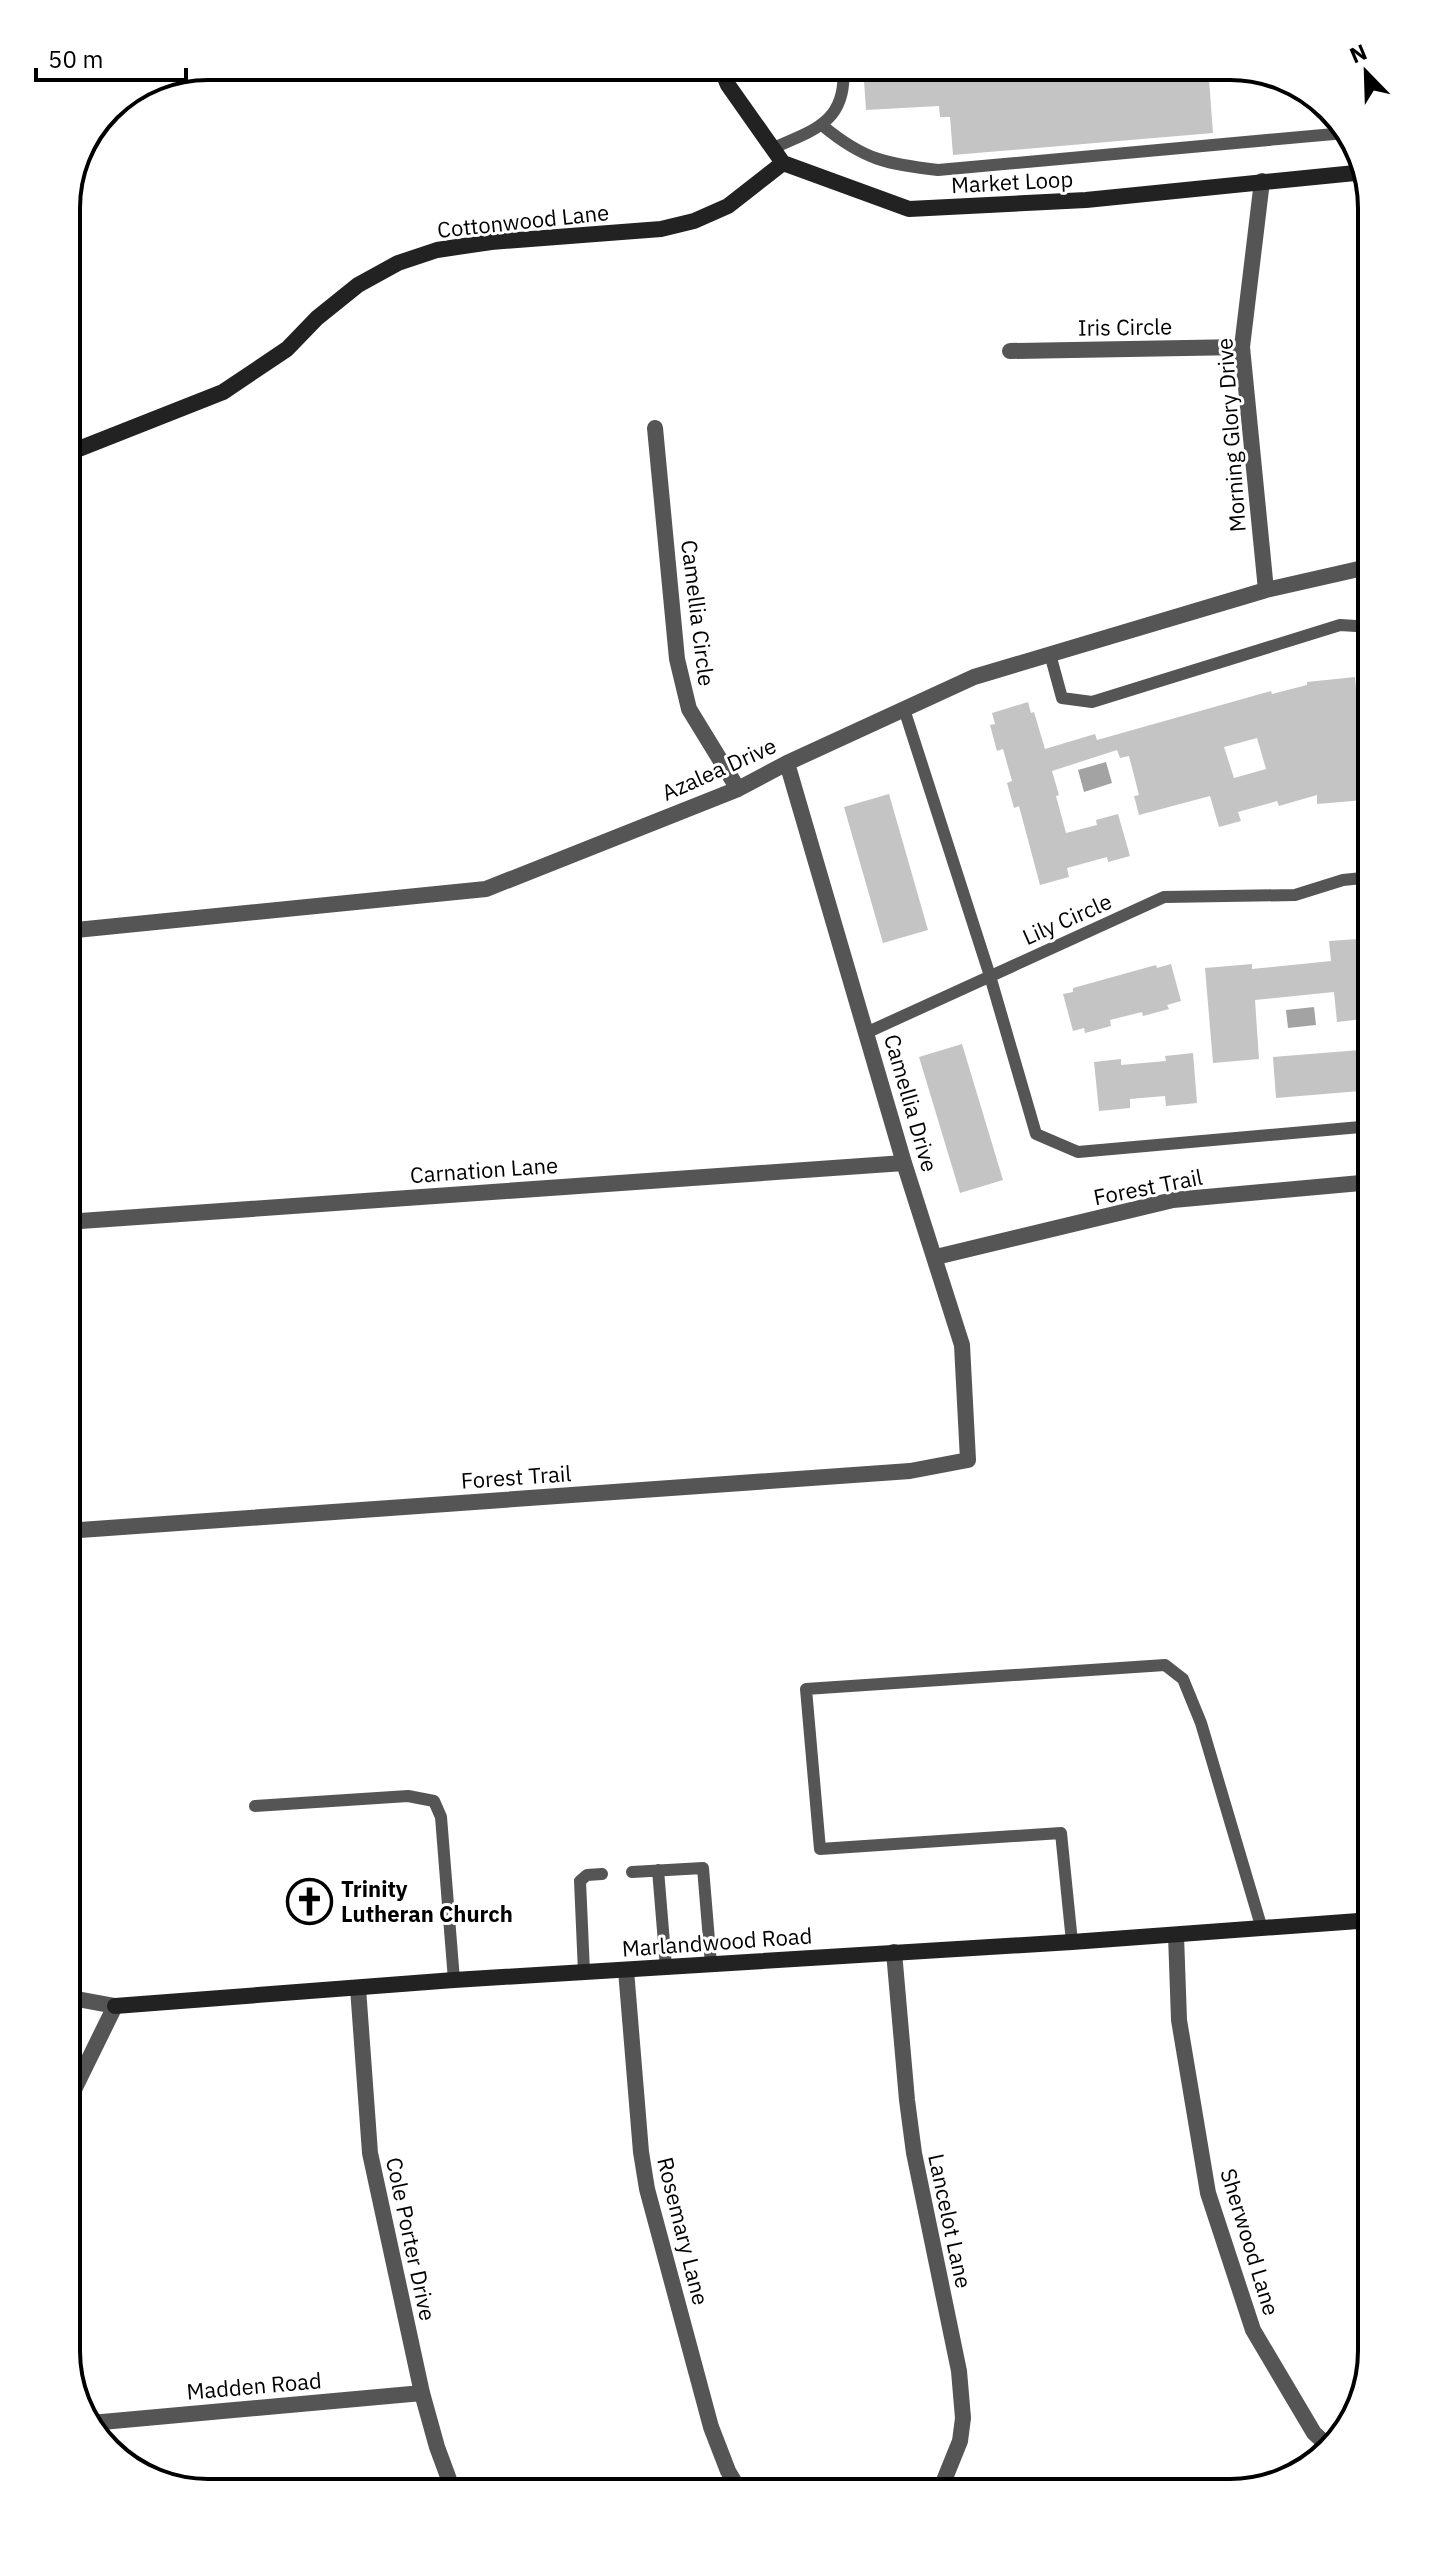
<svg xmlns="http://www.w3.org/2000/svg" width="1438" height="2559" viewBox="0 0 1438 2559" font-family="'IBM Plex Sans',sans-serif">
<rect width="100%" height="100%" fill="#fff"/>
<path fill="#a3a3a3" d="M1106,762L1112,783L1084,792L1078,770Z
M1314,1007L1316,1025L1288,1028L1286,1010Z"/>
<path fill="#c4c4c4" fill-rule="evenodd" d="M863,66H1208L1213,133L953,155L950,117H940L939,106L866,110Z
M1355,677L1365,800L1317,804V795L1279,806L1277,801L1238,812L1241,821L1219,827L1210,796L1139,815L1134,796L1139,795L1129,756L1120,758L1117,750L1052,771L1059,795L1056,796L1066,833L1097,825L1096,820L1118,814L1130,856L1108,862L1107,857L1067,868L1069,877L1040,885L1019,806L1014,808L1007,783L1012,781L1003,749L997,751L990,725L995,724L992,713L1028,702L1031,713L1034,712L1045,749L1095,734L1097,740L1271,691L1272,694L1307,685V682ZM1257,738L1266,769L1234,778L1224,747Z
M889,794L928,930L883,943L844,807Z
M1372,938V1018L1337,1022L1334,992L1255,1000L1259,1059L1213,1063L1205,968L1252,964V969L1331,961L1329,941Z
M1171,964L1181,1001L1167,1005L1169,1009L1143,1016L1142,1012L1110,1020L1111,1026L1085,1033L1084,1028L1073,1031L1063,994L1073,992V988L1127,973L1156,965L1157,968Z
M962,1044L1003,1180L960,1193L919,1057Z
M1372,1049V1090L1276,1098L1273,1057Z
M1193,1053L1197,1103L1166,1106L1165,1096L1130,1099V1108L1099,1111L1094,1062L1121,1059V1065L1166,1061L1165,1056Z"/>
<g fill="none" stroke-linecap="round" stroke-linejoin="round">
<path stroke="#555" stroke-width="12" d="M823,126C864,160 887,164 938,170L1345,133
M773,148C815,130 848,121 843,66
M1050,654L1062,698L1092,702L1340,625L1372,627
M904,709L990,976L1036,1134L1078,1152L1372,1126
M868,1032L1164,897L1295,895L1343,880L1372,877
M255,1806L408,1796L434,1801L441,1817L454,1980
M658,1870L666,1967
M632,1872L703,1868L711,1964
M1072,1942L1061,1833L820,1849L806,1689L1165,1665L1183,1679L1201,1723L1262,1929
M584,1972L580,1881L587,1875L602,1874"/>
<path stroke="#555" stroke-width="16" d="M1262,181L1242,347L1266,590
M1010,351L1242,347
M655,428L677,659L689,709L738,789
M66,931L486,889L738,789L787,763L974,677L1266,590L1372,566
M66,1222L904,1163
M936,1257L1173,1200L1372,1182
M66,1531L910,1471L968,1460L962,1345L904,1163L787,763
M1176,1935L1179,2020L1208,2193L1253,2330L1314,2433L1328,2446
M894,1952L907,2100L914,2153L959,2371L963,2418L960,2441L939,2493
M626,1970L641,2152L647,2189L711,2427L728,2471L741,2493
M358,1988L370,2153L422,2393L437,2447L454,2493
M66,2106L115,2006L66,1997
M91,2423L422,2393"/>
<path stroke="#222" stroke-width="16" d="M720,66L728,85L783,163L909,209L1086,200L1365,172
M66,454L223,392L287,349L317,318L358,285L398,263L437,250L491,242L661,229L694,221L728,206L783,163
M115,2006L454,1980L1072,1942L1372,1920"/>
</g>
<defs>
<symbol id="church-ring" viewBox="-11 -11 22 22"><circle r="9.5" fill="#fff" stroke="#000" stroke-width="1.5"/><path d="M-1.2-6h2.4v3.5h3.3v2.4h-3.3V6h-2.4V-.1h-3.3v-2.4h3.3Z" fill="#000"/></symbol>
</defs>
<g fill-rule="evenodd">
<use href="#church-ring" x="284" y="1876" width="51" height="51"/>
</g>
<g text-anchor="middle" stroke-width="6" stroke-linejoin="round" paint-order="stroke">
<g font-size="22" fill="#000" stroke="#fff">
<text transform="translate(1012 182) rotate(-3)" y="8">Market Loop</text>
<text transform="translate(523 221) rotate(-6)" y="8">Cottonwood Lane</text>
<text transform="translate(1125 327) rotate(-1)" y="8">Iris Circle</text>
<text transform="translate(1231 435) rotate(-94)" y="8">Morning Glory Drive</text>
<text transform="translate(698 613) rotate(83)" y="8">Camellia Circle</text>
<text transform="translate(719 769) rotate(-24)" y="8">Azalea Drive</text>
<text transform="translate(1067 919) rotate(-24)" y="8">Lily Circle</text>
<text transform="translate(911 1103) rotate(74)" y="8">Camellia Drive</text>
<text transform="translate(484 1170) rotate(-4)" y="8">Carnation Lane</text>
<text transform="translate(1148 1187) rotate(-11)" y="8">Forest Trail</text>
<text transform="translate(516 1477) rotate(-4)" y="8">Forest Trail</text>
<text transform="translate(717 1942) rotate(-4)" y="8">Marlandwood Road</text>
<text transform="translate(950 2221) rotate(78)" y="8">Lancelot Lane</text>
<text transform="translate(683 2231) rotate(76)" y="8">Rosemary Lane</text>
<text transform="translate(411 2239) rotate(78)" y="8">Cole Porter Drive</text>
<text transform="translate(1250 2242) rotate(73)" y="8">Sherwood Lane</text>
<text transform="translate(254 2386) rotate(-5)" y="8">Madden Road</text>
</g>
<g font-size="22" font-weight="bold" fill="#000" stroke="#fff" text-anchor="start">
<text x="341" y="1897">Trinity<tspan x="341" dy="25">Lutheran Church</tspan></text>
</g>
</g>
<path d="M0 0H1438V2559H0ZM208 80H1230A128 128 0 0 1 1358 208V2351A128 128 0 0 1 1230 2479H208A128 128 0 0 1 80 2351V208A128 128 0 0 1 208 80Z" fill="#fff" fill-rule="evenodd"/>
<path fill="none" stroke="#000" stroke-width="4" d="M208 80H1230A128 128 0 0 1 1358 208V2351A128 128 0 0 1 1230 2479H208A128 128 0 0 1 80 2351V208A128 128 0 0 1 208 80Z"/>
<g transform="translate(1366 72) rotate(337)" stroke="#ffffff" stroke-width="6" paint-order="stroke">
<path d="M0-6L14 30L0 20L-14 30Z" fill="#000000"/>
<text y="-12" font-size="22" font-weight="bold" text-anchor="middle" fill="#000000">N</text>
</g>
<path d="M36 68v12h150v-12" fill="none" stroke="#000000" stroke-width="4"/>
<text x="48" y="68" font-size="24" fill="#000000" stroke="#ffffff" stroke-width="6" paint-order="stroke">50 m</text>
</svg>
